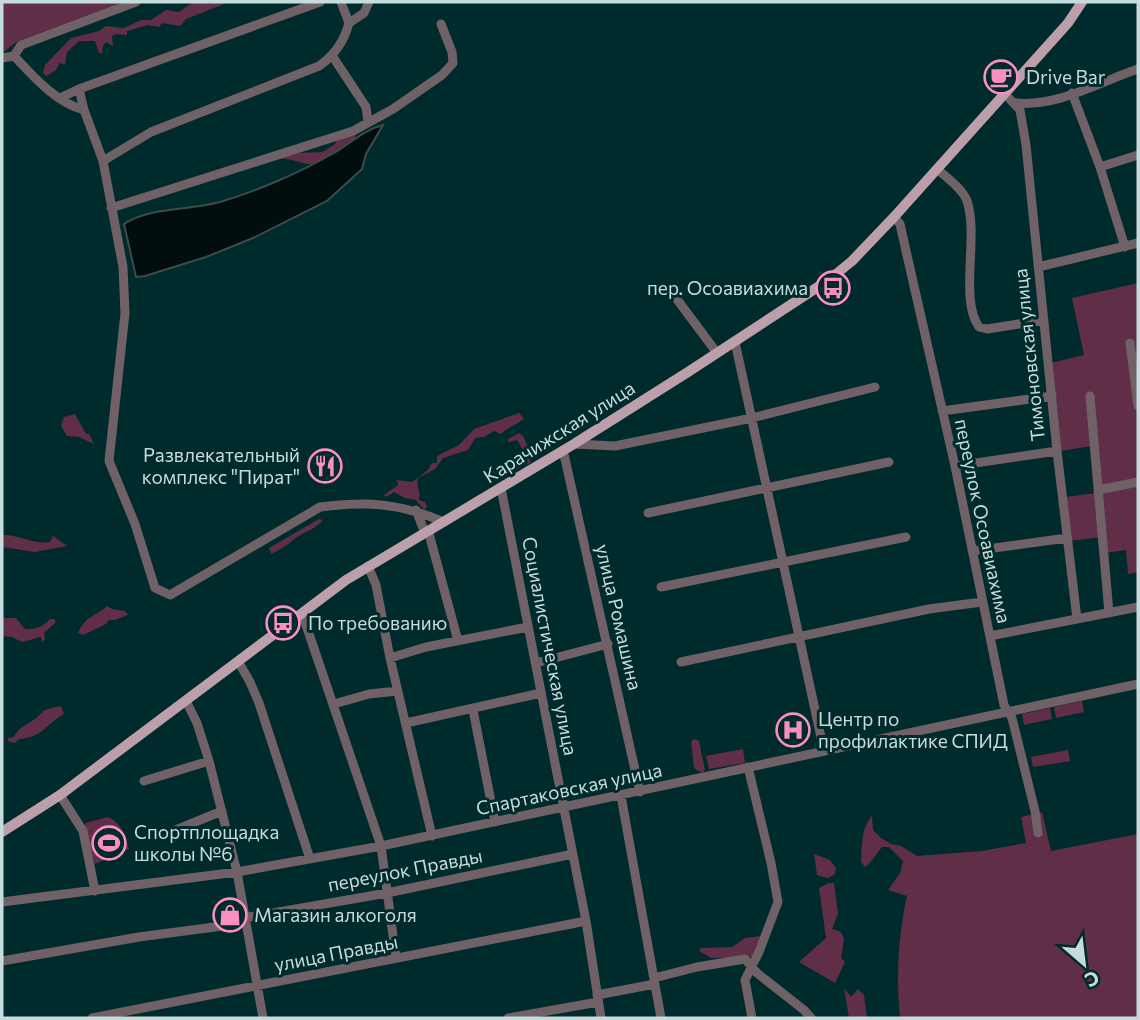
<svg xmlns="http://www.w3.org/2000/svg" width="1140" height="1020" viewBox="0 0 1140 1020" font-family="Commissioner,sans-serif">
<rect width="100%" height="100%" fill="#002b2c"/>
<path fill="#602e46" d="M2,2H124L18,41L2,53Z
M193,2H229L186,19L180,26L162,23L159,27L148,25L127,31V35L116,34L112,36L113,46L106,42L103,46L102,53H99L95,41H79L67,52L65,65L60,63L55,71L46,76L43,73L45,65L71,38L99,31L106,26L124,28L141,20H151L166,10L179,12Z
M356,133L354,140C343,148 328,162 313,164C302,165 291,157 279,159L299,153L322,152L334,145L337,140Z
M1138,283V572L1128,574L1126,550L1105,553L1103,537L1069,541L1066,497L1096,493L1091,446L1061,451L1051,363L1084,355L1072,298Z
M519,413L524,418C518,425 509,426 501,434L494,431L484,437L475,438L468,450L443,458L435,469L418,478C416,486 421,493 419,500L425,502L427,507L424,510L416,500L405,498L394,492L386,497L384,495L398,485L397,480L412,482L428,470L432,463H437V456L459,445L474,429Z
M75,414L86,434H89L94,444L79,437L67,436L61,426L64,417Z
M519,433L523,436L532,456L530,463L503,476L496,477L492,470L493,466L497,468L524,452L517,440L508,442V439Z
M319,519L323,520C316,529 306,531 297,537C288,544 282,549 271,554L269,548Z
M2,535C18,534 35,545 50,542L53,536L67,546L35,552L2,547Z
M107,606L112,609L125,611L128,615L115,620H109L106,624L83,635L78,633C87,614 94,618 107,606Z
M2,618H16L25,629C35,630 43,627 50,619H54L56,622L44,633L45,639L42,642L41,637L22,642L12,637L2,636Z
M1082,701L1084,712L1056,718L1054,707Z
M61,706L64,714C44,725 44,737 19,739L15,743L8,741V738L14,737C20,724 36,722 44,710Z
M1050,708L1052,719L1024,725L1022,714Z
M695,739L699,741L705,770L702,773L694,768L691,741Z
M743,749L745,763L709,769L706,756Z
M1068,750L1070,761L1033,767L1031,757Z
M1042,812L1051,851L1138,834V1018H900C896,979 898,935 907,896L888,890L900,873L903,861L889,847H882L868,865L865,867L861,862C862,847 861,828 872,816L873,830L881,838L891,844L901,846L917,856L982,851L1026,843L1021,817Z
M108,817C122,823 124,835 129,849L95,864L84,827L86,823Z
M814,854L830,860L836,868L835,874L828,878L817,875Z
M829,883H834L838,914L832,929L841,932L844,939L841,958L845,962L835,983L799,962L826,938L819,888Z
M760,936L761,939L752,957L711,958L699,951L701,948L732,947L745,938Z
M844,988L851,997L858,989L864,995L867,1018H849Z"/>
<path fill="#020d0d" stroke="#3d4b4b" stroke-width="2" d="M383,125L366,154L362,169L327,201L253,238L206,257L145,276L136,277L124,224C151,206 192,211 223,201C257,191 301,172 332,154C350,144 363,130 383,125Z"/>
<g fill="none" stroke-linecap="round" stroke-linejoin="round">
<path stroke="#706167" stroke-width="9" d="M341,2L349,23
M14,56C33,76 56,103 84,110L103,161L123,267L125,313L109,461L135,524L155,588L170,595L320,507C368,501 399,503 444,522
M333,57L366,107L368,122
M2,58L14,56L21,45L136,2
M79,89L84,110
M1004,93L1020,110L1026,145L1057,451L1077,619
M1072,93L1100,167L1125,247
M62,97L79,89L320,2
M1016,103C1058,107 1099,82 1138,69
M103,161L151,132L319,66C335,55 344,42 349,23L364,13L369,2
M1100,167L1138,155
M937,169C946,177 963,189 967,201C979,237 959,299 979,327L987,329L1044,320
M111,208L353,131L393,109L442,75L453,63L452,52L441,24
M894,217L900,224L904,242L955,466L1004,705L1012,718L1035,811L1038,833
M1038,267L1138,243
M676,298L717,353
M735,342L824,751
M1130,343L1138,406
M1090,396L1109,613
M942,411L1052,396
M574,444L615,446L752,418L875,387
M563,450L640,792
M955,466L1057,451
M501,488L586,921L601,1018
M1098,490L1138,482
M416,510L425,533
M648,513L889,462
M428,530L458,641
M972,551L1067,538
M368,566L376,585L390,658L432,836
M661,587L906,537
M300,614L305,622L381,846L396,958
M990,636L1138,607
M390,658L426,647L528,627
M238,661L250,682L259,703L310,859
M681,662L929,609L982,602
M536,663L608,644
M186,701L197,723L209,761L237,872L263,1018
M334,704L369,694L398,691
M473,710L495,822
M406,723L541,693
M748,767L771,863L778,902L759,952L745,980L752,1018
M144,781L209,761
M60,795L83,831L95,891
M621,796L661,1018
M166,834L222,811
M2,902L237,872L381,846L1138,684
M244,918L387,893L573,854
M2,961L139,937L245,923
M654,978L697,967L745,959L757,973L804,1010L811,1018
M597,995L655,984
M92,1018L586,921
M508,1018L598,1002"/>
<path stroke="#bd9eab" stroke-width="10" d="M2,832L60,795L346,580L574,444L688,372L830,279L852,261L894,217L1068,23L1082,2"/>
</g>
<defs>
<symbol id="cafe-ring" viewBox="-11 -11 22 22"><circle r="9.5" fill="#002b2c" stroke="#fc8fc2" stroke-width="1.5"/><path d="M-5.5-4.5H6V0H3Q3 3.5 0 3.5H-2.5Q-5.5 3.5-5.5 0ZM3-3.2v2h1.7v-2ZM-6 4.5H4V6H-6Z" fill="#fc8fc2"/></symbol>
<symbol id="bus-ring" viewBox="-11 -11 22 22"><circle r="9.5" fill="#002b2c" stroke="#fc8fc2" stroke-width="1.5"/><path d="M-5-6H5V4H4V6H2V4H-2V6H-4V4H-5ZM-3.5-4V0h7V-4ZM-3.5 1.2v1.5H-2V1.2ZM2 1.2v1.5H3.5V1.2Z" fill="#fc8fc2"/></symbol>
<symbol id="restaurant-ring" viewBox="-11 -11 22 22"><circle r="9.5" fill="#002b2c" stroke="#fc8fc2" stroke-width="1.5"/><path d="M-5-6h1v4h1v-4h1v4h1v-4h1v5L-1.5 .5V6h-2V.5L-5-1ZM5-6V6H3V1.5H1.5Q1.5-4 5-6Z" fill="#fc8fc2"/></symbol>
<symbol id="hospital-ring" viewBox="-11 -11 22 22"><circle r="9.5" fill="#002b2c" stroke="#fc8fc2" stroke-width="1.5"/><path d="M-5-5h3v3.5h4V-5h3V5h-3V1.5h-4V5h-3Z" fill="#fc8fc2"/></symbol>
<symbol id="stadium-ring" viewBox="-11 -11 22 22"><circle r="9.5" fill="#002b2c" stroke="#fc8fc2" stroke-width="1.5"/><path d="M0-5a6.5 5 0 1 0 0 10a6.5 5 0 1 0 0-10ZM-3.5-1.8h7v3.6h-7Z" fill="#fc8fc2"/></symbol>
<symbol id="shop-ring" viewBox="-11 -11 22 22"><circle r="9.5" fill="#002b2c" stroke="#fc8fc2" stroke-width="1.5"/><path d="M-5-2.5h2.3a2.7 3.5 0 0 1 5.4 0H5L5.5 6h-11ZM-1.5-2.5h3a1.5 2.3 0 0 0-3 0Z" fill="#fc8fc2"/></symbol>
</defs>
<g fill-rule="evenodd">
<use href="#cafe-ring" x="982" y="58" width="38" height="38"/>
<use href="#bus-ring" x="814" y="269" width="38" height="38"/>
<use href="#restaurant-ring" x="306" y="447" width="38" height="38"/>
<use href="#bus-ring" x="264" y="604" width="38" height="38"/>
<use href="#hospital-ring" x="774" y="711" width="38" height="38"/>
<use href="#stadium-ring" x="90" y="824" width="38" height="38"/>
<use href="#shop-ring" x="211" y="896" width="38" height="38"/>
</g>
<g text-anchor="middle" stroke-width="6" stroke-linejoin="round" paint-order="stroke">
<g font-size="19" fill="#c6dcdc" stroke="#002b2c" text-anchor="start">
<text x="1026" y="84">Drive Bar</text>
<text x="808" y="295" text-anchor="end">пер. Осоавиахима</text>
<text x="300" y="462" text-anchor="end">Развлекательный<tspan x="300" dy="22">комплекс "Пират"</tspan></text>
<text x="308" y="630">По требованию</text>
<text x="818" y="726">Центр по<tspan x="818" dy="22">профилактике СПИД</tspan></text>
<text x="134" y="839">Спортплощадка<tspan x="134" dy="22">школы №6</tspan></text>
<text x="254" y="922">Магазин алкоголя</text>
</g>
<g font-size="19" fill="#c6dcdc" stroke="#002b2c">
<text transform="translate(1029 355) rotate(-96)" y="7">Тимоновская улица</text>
<text transform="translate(559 432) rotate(-32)" y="7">Карачижская улица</text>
<text transform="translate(983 521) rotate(78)" y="7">переулок Осоавиахима</text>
<text transform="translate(619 617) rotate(77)" y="7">улица Ромашина</text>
<text transform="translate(550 646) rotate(79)" y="7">Социалистическая улица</text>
<text transform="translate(569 789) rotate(-12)" y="7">Спартаковская улица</text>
<text transform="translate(405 870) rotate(-11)" y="7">переулок Правды</text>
<text transform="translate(336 953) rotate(-11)" y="7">улица Правды</text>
</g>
</g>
<rect width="1140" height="1020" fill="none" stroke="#c6dcdc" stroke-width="7"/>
<g transform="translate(1084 964) rotate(152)" stroke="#002b2c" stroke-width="5" paint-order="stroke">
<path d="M0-5L12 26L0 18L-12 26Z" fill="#c6dcdc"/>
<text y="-10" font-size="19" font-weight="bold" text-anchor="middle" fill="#c6dcdc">С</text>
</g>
</svg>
